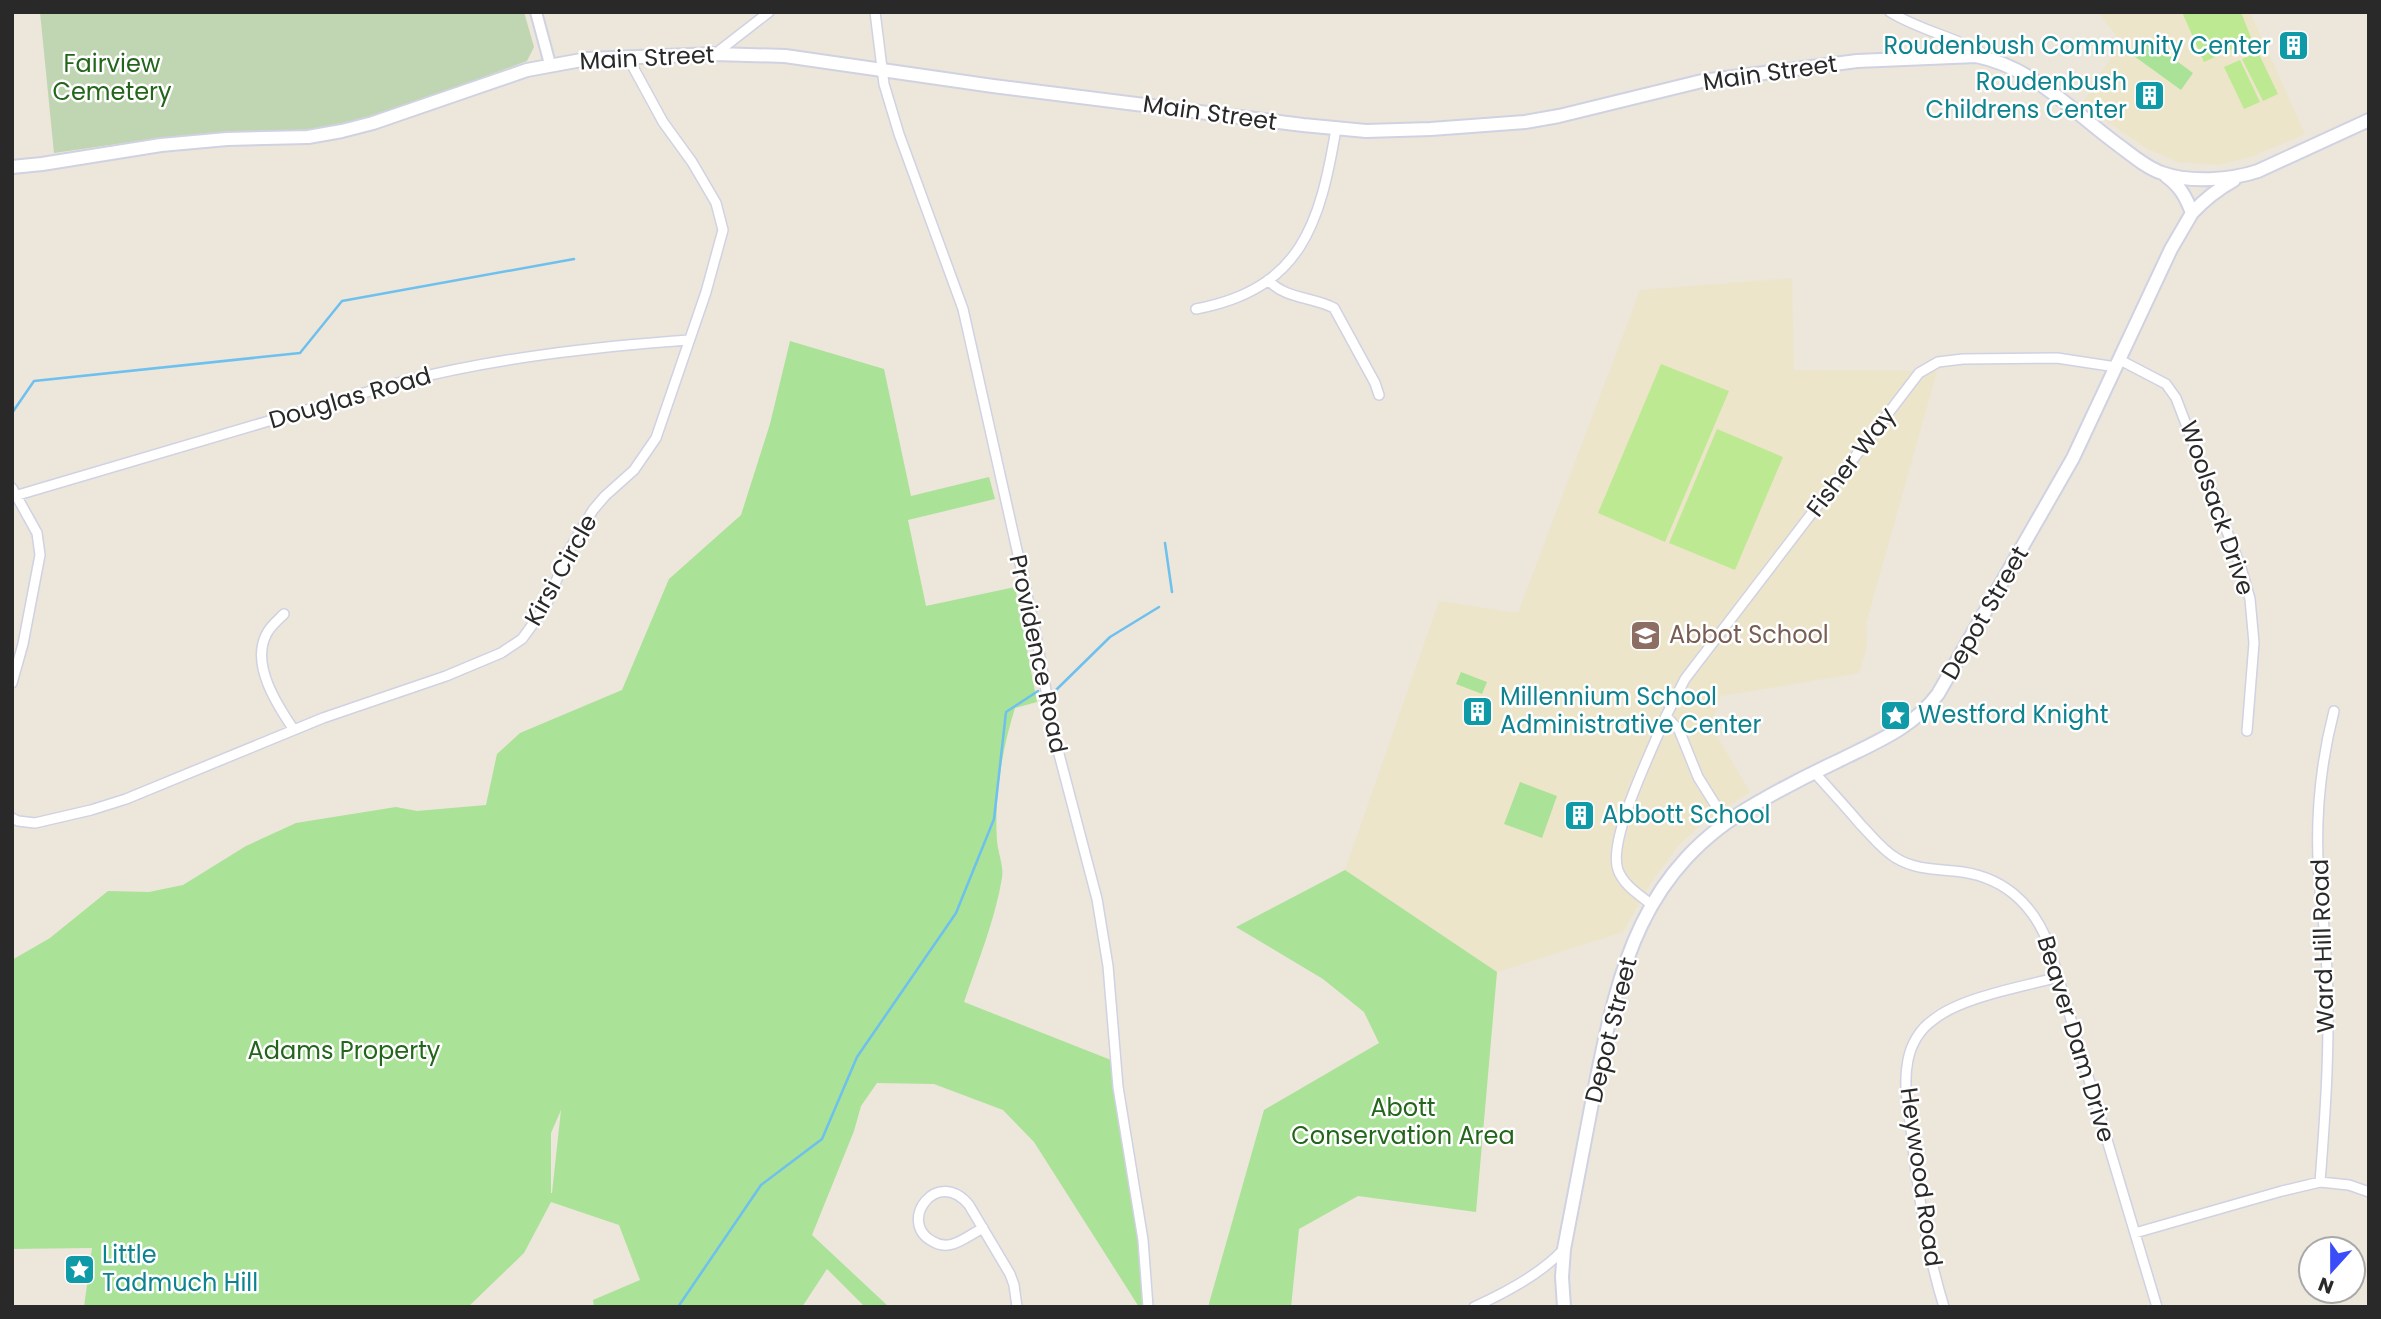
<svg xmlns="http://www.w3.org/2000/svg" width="2381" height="1319" viewBox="0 0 2381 1319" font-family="Poppins,sans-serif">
<rect width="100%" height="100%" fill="#ece6db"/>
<path fill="#ede5ca" d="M2098,12H2250L2305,134L2251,157L2218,165L2178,162L2146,148L2082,104L2121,42Z
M1792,278L1794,370L1937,371L1866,624L1867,646L1859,673L1721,696L1711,726L1750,792L1701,824L1677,847L1651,883L1623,932L1497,972L1345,870L1439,601L1518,613L1640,290Z"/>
<path fill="#aae297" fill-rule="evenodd" d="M2147,39L2193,73L2181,90L2134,56Z
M790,341L884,369L911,496L989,477L995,499L908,520L926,606L1015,587L1037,702L1015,708C1002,749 994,798 997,841C998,853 1004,866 1002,878C995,920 978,961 964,1002L1116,1062L1147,1307H1139L1034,1142L1003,1110L934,1084L877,1083L861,1106L854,1131L812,1235L889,1307H865L827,1269L802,1307H594L593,1300L640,1280L619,1225L551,1202L524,1253L468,1307H84L92,1248L12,1249V960L50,938L108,891L149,892L183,885L246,846L296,823L396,807L417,811L486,805L497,754L520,733L622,690L669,579L741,515L770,424ZM561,1110L552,1193H551V1133Z
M1461,672L1487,682L1482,694L1456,684Z
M1520,782L1557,796L1542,838L1504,824Z
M1345,870L1497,972L1476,1212L1358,1196L1299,1229L1291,1307H1208L1264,1110L1379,1043L1364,1012L1323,979L1236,927Z"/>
<path fill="#c0d5b2" d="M40,12H524L534,47L527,61L375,117L325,128L124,143L54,153Z"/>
<path fill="#bde993" d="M2182,12H2241L2252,40L2204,62Z
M2258,52L2278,94L2263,101L2242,59Z
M2240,60L2260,102L2244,109L2224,67Z
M1661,364L1729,391L1665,542L1598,513Z
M1717,429L1783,457L1735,570L1669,543Z"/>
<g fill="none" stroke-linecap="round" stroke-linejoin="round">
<path stroke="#6ec0ee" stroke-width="2.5" d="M12,413L34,381L300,353L342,301L574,259
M1165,543L1172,592
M1056,690L1110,637L1159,607
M678,1307L761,1185L822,1139L857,1057L956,913L994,819L1006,712L1038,691"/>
<defs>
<path id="minor" d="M875,12L884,84L899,134L963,309L1036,635L1054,735L1097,899L1108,966L1118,1087L1143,1240L1148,1307
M1890,12C1921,31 1956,37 1986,55
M715,54L769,12
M1268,280C1287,300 1311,296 1334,308L1375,383L1379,395
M1196,309C1302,289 1320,223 1336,129
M2120,360L2166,384L2176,398L2241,568L2250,599L2254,643L2247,731
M12,488L37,533L40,555L23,644L12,683
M18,495L401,382C495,358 592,347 689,340
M284,614C278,620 270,626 266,635C251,665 277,705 294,730
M1814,772C1830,790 1846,807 1861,825C1872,836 1882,850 1896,858C1914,869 1933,869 1954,871C2001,875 2033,902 2049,946L2157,1307
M12,818L18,821L35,823L91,810L126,799L323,718L446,676L501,653L522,639L546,606L568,552L593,510L605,496L634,470L656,438L706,292L723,230L716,203L692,162L663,122L627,56
M1726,822L1698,777L1679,730L1666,716L1685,679L1919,373L1938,362L1963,359L2057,358L2116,367
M1652,905C1640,895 1624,886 1618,870C1607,840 1653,748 1666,716
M2320,1182C2326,1106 2331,1030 2326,954C2325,929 2321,904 2319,879C2315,823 2320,765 2334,711
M983,1228C973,1233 963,1241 953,1244C946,1246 938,1245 932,1241C897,1222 937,1166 969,1205L1010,1274L1014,1285L1017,1307
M2135,1233L2282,1191L2320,1182L2349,1185L2369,1192
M1474,1307C1505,1293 1541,1274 1564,1249
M1944,1307C1926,1249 1917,1189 1911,1129C1908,1106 1903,1083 1908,1060C1911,1044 1920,1029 1933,1020C1961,997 2023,987 2058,977"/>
<path id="tertiary" d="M536,12L550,64"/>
<path id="secondary" d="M12,167L42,164L161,145L227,139L308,137L342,131L373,123L527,70L587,59L715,54L785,56L993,86L1303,125L1366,131L1431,129L1525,122L1559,116L1702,81L1857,61L1976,56C2034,67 2075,114 2121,147C2133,156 2147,168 2162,173C2190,183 2231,180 2258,171L2369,120
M2192,213C2205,199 2218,189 2234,180
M1564,1307L1562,1277L1564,1249C1574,1195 1585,1141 1595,1087C1619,966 1642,868 1757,803C1783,788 1810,774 1838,761C1874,743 1913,728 1938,694L2073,458L2171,249L2192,213C2186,197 2180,186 2166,176"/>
</defs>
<use href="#minor" stroke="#d0d2e2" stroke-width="12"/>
<use href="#tertiary" stroke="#d0d2e2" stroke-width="14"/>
<use href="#secondary" stroke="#d0d2e2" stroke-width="16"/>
<use href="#minor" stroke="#fff" stroke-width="9"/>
<use href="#tertiary" stroke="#fff" stroke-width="10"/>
<use href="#secondary" stroke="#fff" stroke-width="12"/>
</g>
<defs>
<symbol id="building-square" viewBox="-11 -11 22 22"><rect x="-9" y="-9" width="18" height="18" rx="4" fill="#0f9aa8" stroke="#fff"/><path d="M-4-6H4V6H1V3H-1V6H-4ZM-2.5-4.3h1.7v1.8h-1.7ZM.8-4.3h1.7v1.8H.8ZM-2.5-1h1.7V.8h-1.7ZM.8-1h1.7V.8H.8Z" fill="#fff"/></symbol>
<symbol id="school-square" viewBox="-11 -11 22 22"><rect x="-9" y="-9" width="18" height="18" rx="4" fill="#8d6e63" stroke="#fff"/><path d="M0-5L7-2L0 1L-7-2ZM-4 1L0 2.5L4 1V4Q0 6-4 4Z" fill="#fff"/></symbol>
<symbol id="sight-square" viewBox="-11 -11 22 22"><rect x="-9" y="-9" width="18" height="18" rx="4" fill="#0f9aa8" stroke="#fff"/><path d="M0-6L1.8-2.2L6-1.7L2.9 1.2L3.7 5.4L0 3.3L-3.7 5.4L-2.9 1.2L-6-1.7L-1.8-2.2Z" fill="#fff"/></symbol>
</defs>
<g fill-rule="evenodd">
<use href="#building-square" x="2276" y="28" width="35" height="35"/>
<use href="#building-square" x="2132" y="78" width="35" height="35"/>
<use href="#school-square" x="1628" y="618" width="35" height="35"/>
<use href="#building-square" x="1460" y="694" width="35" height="35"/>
<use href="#sight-square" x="1878" y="698" width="35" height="35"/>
<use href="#building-square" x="1562" y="798" width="35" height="35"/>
<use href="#sight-square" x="62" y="1252" width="35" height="35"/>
</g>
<g text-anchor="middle" stroke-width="5" stroke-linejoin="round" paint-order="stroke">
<g font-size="24" fill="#0d838f" stroke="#fff" text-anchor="start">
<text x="2271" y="54" text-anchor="end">Roudenbush Community Center</text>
<text x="2127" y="90" text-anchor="end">Roudenbush<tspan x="2127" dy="28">Childrens Center</tspan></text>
<text x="1500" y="705">Millennium School<tspan x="1500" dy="28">Administrative Center</tspan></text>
<text x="1918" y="723">Westford Knight</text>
<text x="1602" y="823">Abbott School</text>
<text x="102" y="1263">Little<tspan x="102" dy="28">Tadmuch Hill</tspan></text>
</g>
<g font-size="24" fill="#292929" stroke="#fff">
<text transform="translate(647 58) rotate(-3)" y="8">Main Street</text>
<text transform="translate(1770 73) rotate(-8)" y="8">Main Street</text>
<text transform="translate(1210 113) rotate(8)" y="8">Main Street</text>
<text transform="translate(350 398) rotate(-16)" y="8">Douglas Road</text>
<text transform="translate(1851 462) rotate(-53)" y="8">Fisher Way</text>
<text transform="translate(2217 508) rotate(71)" y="8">Woolsack Drive</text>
<text transform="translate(561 570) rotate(-61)" y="8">Kirsi Circle</text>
<text transform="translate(1985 613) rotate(-60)" y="8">Depot Street</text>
<text transform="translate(1038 654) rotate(78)" y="8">Providence Road</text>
<text transform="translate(2323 946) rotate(-92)" y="8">Ward Hill Road</text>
<text transform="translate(1611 1030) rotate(-76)" y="8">Depot Street</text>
<text transform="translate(2076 1039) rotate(73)" y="8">Beaver Dam Drive</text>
<text transform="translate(1921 1177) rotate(82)" y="8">Heywood Road</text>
</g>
<g font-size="24" fill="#23651a" stroke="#fff">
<text x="112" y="72">Fairview<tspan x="112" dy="28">Cemetery</tspan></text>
<text x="344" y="1059">Adams Property</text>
<text x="1403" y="1116">Abott<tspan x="1403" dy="28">Conservation Area</tspan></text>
</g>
<g font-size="24" fill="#785e54" stroke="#fff" text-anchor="start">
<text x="1669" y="643">Abbot School</text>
</g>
</g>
<rect width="2381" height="1319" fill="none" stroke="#292929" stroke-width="28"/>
<g transform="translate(2332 1270) rotate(201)"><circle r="33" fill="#ffffff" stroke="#a9a9a9" stroke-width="2"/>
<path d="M0-5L12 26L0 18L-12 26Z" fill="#3b4df9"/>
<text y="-10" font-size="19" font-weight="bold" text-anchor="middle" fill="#292929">N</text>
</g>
</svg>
